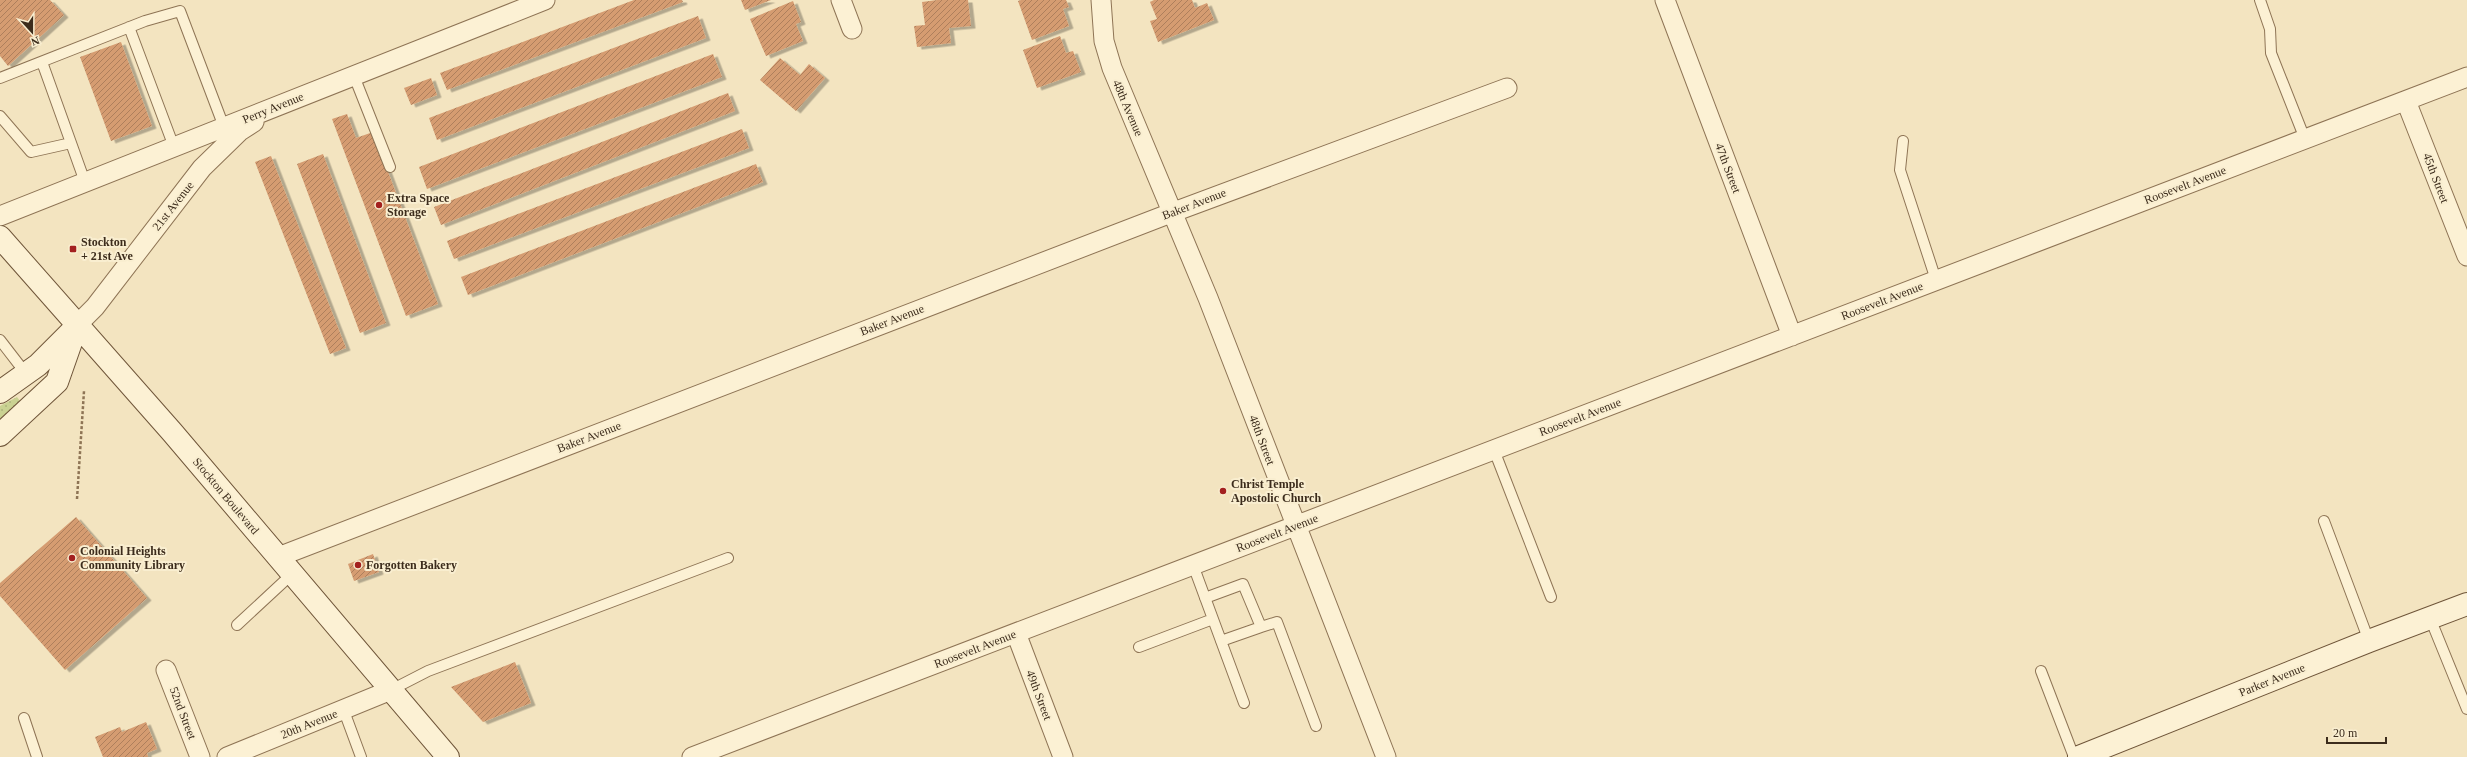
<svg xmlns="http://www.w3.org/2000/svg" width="2467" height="757" viewBox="0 0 2467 757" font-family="'Times New Roman',serif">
<defs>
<pattern id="grass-dots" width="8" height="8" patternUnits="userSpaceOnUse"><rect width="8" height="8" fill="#cad292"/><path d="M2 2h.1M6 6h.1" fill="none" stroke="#aeb47d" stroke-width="1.8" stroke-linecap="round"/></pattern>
<pattern id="building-hatch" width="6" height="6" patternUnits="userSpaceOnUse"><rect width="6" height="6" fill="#d59c71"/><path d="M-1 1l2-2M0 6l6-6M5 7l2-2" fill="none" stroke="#ae7f5c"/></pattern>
<filter id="shadow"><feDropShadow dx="4.5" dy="2.5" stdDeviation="0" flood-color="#0004"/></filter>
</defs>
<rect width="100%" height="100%" fill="#f3e4c0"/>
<path fill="url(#grass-dots)" d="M17,397L20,401L0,419V406Z"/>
<path fill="url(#building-hatch)" filter="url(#shadow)" d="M0,0H50L64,15L8,66L0,56Z
M634,0H682L683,2L447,90L440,73Z
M741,0H771L745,10Z
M937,0H968L971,26L949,28L951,43L917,47L914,26L925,25L922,2Z
M1021,0H1066L1069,7L1063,9L1069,26L1032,40L1018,1Z
M1154,0H1192L1195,8L1207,3L1214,20L1158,42L1150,21L1157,19L1150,2Z
M793,1L801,22L796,24L803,41L766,56L750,19Z
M698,16L706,38L437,140L429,118Z
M1060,36L1066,53L1073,51L1081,72L1037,88L1023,50Z
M121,42L152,126L111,141L80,57Z
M713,54L722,77L427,189L419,167Z
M780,58L800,75L809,64L825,78L796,111L760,80Z
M431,78L437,95L411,105L404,88Z
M728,93L735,111L441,225L434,207Z
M347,114L356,138L373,132L438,304L406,316L332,119Z
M742,129L749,148L454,259L447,241Z
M323,154L386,323L360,333L297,164Z
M271,156L346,348L330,354L255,162Z
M756,164L763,182L468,295L461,277Z
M76,517L147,598L65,670L0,596V583Z
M373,554L379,572L354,581L348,564Z
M515,662L531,703L483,722L451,687Z
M146,722L157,749L147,753L148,757H103L95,737L120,727L122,732Z"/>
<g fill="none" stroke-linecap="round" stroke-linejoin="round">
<defs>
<path id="lane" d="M2260,0L2270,29L2271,53L2305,139
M129,27L174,147
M42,62L85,182
M354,76L390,167
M0,78L145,21L180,11L224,127
M0,116L31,152L71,143
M1903,141L1900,170L1936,280
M0,340L27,375
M1494,450L1551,597
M2324,521L2369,641
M1193,565L1244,703
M1205,598L1243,584L1261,627L1277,622L1316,726
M2430,618L2467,709
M237,625L292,574
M1221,641L1261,627
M1139,647L1213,619
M2041,671L2074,757
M391,690L428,671L728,558
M344,711L361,757
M24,718L37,757"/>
<path id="street" d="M841,0L852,29
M1101,0L1104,41L1112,68L1208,298L1386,757
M1665,0L1792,336
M2406,101L2467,256
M0,216L545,0
M77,325L95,307L202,168L240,131L254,122
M278,557L1171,213L1507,88
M1016,633L1063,757
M166,670L200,757
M227,757L391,690
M692,757L2467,77"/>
<path id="secondary" d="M0,237L172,432L448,757
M0,392L38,365L71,332
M0,435L57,382L77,325
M2079,757L2369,641L2467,604"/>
</defs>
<use href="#lane" stroke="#8e7455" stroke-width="12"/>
<use href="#street" stroke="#8e7455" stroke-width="21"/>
<use href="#secondary" stroke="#6f5539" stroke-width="24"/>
<path stroke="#8e7455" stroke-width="2.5" stroke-dasharray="3 2" stroke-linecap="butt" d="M77,499L84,391"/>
<use href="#lane" stroke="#fcf1d4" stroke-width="10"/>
<use href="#street" stroke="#fcf1d4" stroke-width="19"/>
<use href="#secondary" stroke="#fcf1d4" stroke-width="22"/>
</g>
<g fill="#a3201f" stroke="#f9eed0" stroke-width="1.5">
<circle cx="379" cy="205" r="4"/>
<rect x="69" y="245" width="8" height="8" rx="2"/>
<circle cx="1223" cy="491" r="4"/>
<circle cx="72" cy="558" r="4"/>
<circle cx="358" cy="565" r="4"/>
</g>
<g text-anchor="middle" stroke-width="4" stroke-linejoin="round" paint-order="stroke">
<g font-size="12" fill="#3c2c1c" stroke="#f9eed0">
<text transform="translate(273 108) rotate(-22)" y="4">Perry Avenue</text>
<text transform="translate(1128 108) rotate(67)" y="4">48th Avenue</text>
<text transform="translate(1728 168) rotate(69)" y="4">47th Street</text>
<text transform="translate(2436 178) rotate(69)" y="4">45th Street</text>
<text transform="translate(2185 185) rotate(-21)" y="4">Roosevelt Avenue</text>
<text transform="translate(1194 204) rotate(-21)" y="4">Baker Avenue</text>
<text transform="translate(173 206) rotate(-52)" y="4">21st Avenue</text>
<text transform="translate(1882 301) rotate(-21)" y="4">Roosevelt Avenue</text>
<text transform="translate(892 320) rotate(-21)" y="4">Baker Avenue</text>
<text transform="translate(1580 417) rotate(-21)" y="4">Roosevelt Avenue</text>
<text transform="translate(589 437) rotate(-21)" y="4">Baker Avenue</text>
<text transform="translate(1262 440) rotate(69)" y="4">48th Street</text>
<text transform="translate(226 496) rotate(50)" y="4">Stockton Boulevard</text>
<text transform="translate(1277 533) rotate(-21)" y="4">Roosevelt Avenue</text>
<text transform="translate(975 649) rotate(-21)" y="4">Roosevelt Avenue</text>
<text transform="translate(2272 680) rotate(-22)" y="4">Parker Avenue</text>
<text transform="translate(1039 695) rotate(69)" y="4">49th Street</text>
<text transform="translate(183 713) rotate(69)" y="4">52nd Street</text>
<text transform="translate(309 724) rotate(-22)" y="4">20th Avenue</text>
</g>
<g font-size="12" font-weight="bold" fill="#3c2c1c" stroke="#f9eed0" text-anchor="start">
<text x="387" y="202">Extra Space<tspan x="387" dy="14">Storage</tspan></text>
<text x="81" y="246">Stockton<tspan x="81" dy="14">+ 21st Ave</tspan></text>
<text x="1231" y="488">Christ Temple<tspan x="1231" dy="14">Apostolic Church</tspan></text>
<text x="80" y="555">Colonial Heights<tspan x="80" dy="14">Community Library</tspan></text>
<text x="366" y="569">Forgotten Bakery</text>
</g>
</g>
<g transform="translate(32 32) rotate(159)" stroke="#f9eed0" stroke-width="3" paint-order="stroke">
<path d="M0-3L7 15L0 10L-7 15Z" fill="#3c2c1c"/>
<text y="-6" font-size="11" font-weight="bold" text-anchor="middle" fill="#3c2c1c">N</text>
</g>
<path d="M2327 737v6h59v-6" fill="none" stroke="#3c2c1c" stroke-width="2"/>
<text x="2333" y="737" font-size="12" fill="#3c2c1c" stroke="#f9eed0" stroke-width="3" paint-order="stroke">20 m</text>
</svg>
